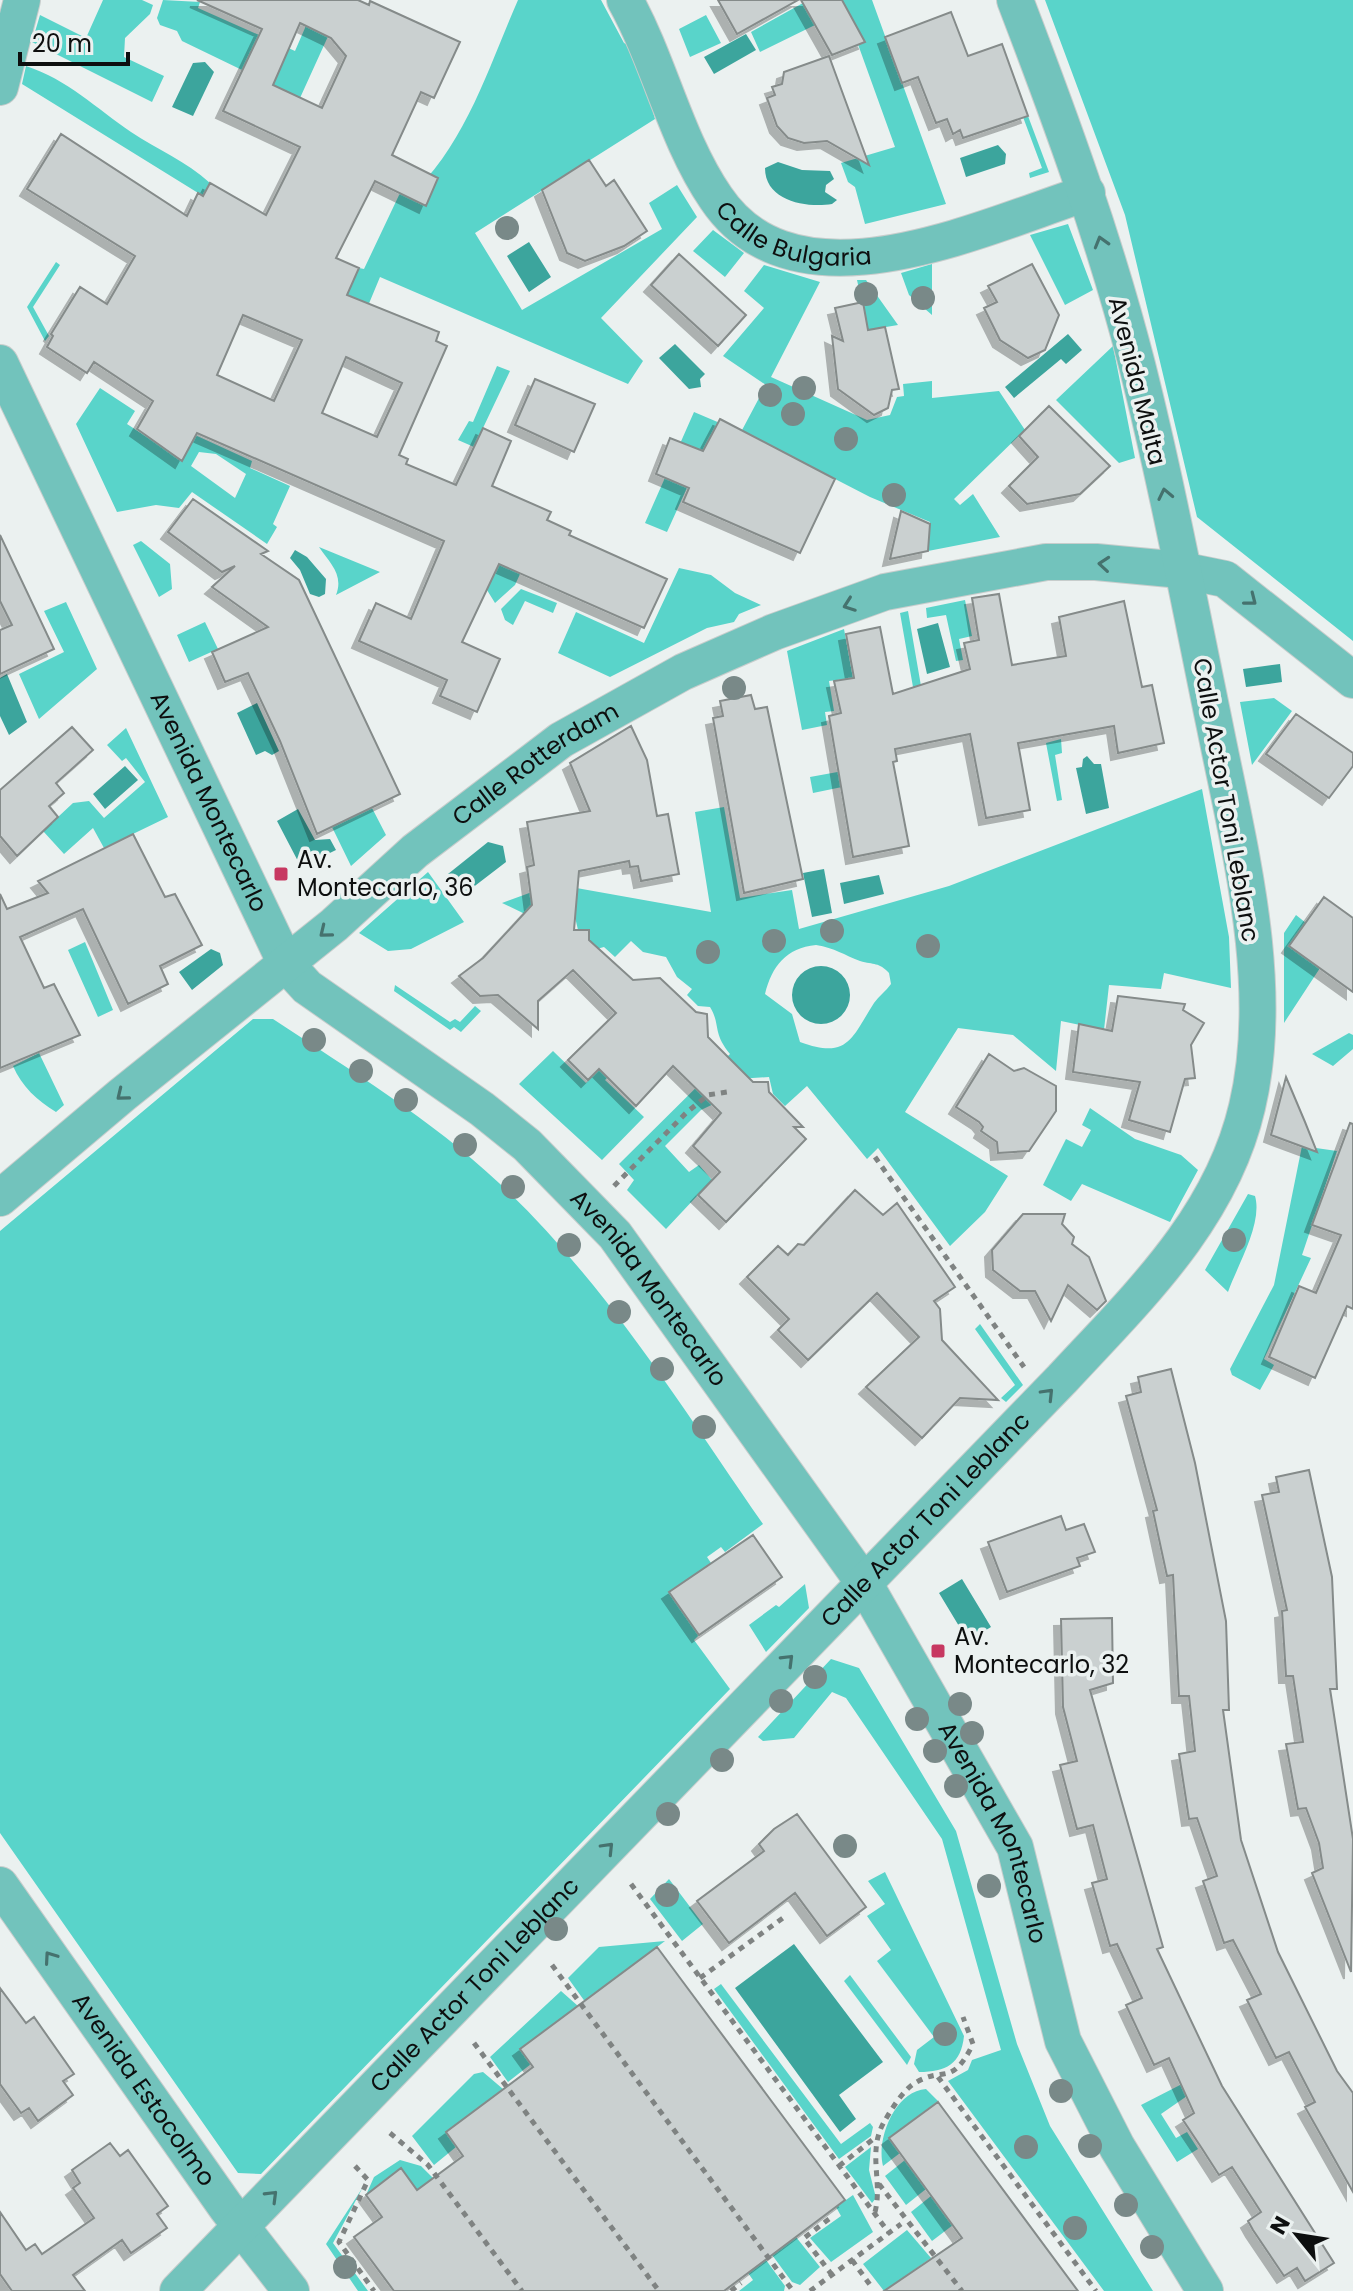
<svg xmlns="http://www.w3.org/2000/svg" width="1353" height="2291" viewBox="0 0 1353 2291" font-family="Poppins,sans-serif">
<defs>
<filter id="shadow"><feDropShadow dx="-7" dy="7" stdDeviation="0" flood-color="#0004"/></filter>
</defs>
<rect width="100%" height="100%" fill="#ebf1f0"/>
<path fill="#59d4ca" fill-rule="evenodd" d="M103,0H142L153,5L150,14L125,38L124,57L164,76L152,102L32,42L40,15L86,38Z
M163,0L200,2L198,8L295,51L308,21L330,32L300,98L182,41L177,31L160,25L157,18Z
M518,0H601L624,43L636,49L655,119L475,233L522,310L662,229L649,203L677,185L697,217L601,318L643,361L628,384L380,277L348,354L325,345L359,268L364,269L400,193L310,119L420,169L408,197C465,147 488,68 518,0Z
M842,0H872L946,204L865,224L855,187L848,182L841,163L895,147Z
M1045,0H1353V641L1197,517L1125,215Z
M803,3L815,25L760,52L751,32Z
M706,15L721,43L690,57L679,29Z
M26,66C67,79 97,109 131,132C158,150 186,161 210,183L203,196L22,84Z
M1028,116L1049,172L1030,178L1029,173L1042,168L1023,117Z
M1068,224L1093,290L1065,305L1030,235Z
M713,230L744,253L725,277L693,251Z
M56,262L60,265L33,307L49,336L45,341L27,307Z
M932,264V315L909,295L901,273Z
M764,265L820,282L771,377L867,420L890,415L897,397L904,396L903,384L932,381V398L999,391L1025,430L954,499L960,505L973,494L1000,537L928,551L930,522L870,497L777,449L741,463L705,448L667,532L645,523L694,412L741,432L766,385L723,356L764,308L744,291Z
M857,280H866L898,325L868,330Z
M1113,346L1135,458L1119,463L1056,400Z
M497,366L510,371L474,447L458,440L469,421L473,422Z
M100,388L135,411L127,424L182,460L189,448L180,440L195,435L252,461L250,468L290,486L273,524L277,527L267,544L192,492L179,508L156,505L117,512L76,424ZM199,452L216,454L246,474L235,498L191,466Z
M141,541L170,564L172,589L159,597L133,545Z
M319,547L380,572L336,595C344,575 330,563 319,547Z
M530,552L515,585L495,603L487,590L452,605L460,556Z
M679,568L711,575L735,593L761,605L739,614L734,622L707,628L610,677L558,653L576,612L644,643Z
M521,589L557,603L553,613L525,601L513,625L505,620L501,609Z
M965,600L972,636L959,639L963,660L956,661L946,615L927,618L926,608Z
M66,602L97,669L39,719L19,674L64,652L44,611Z
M908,611L921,686L942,739L923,744L900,613Z
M205,622L218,649L189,662L177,635Z
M844,629L853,678L829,681L834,711L825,712L827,725L802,730L787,651Z
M1274,698L1292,711L1252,765L1240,702Z
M126,728L168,817L104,848L93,828L64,854L43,831L73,803L89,801L104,818L145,782L126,758L122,761L107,745Z
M1061,739L1062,753L1055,755L1062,800L1057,801L1046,743Z
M865,767L842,787L813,793L810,777Z
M1202,789L1229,937L1231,988L1164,973L1161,989L1109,985L1104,1030L1061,1021L1056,1071L1013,1035L958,1028L905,1112L1008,1176L985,1212L950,1246L878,1148L867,1159L807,1086L785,1106L773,1094L769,1077L737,1079L724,1099L701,1110L665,1146L689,1172L699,1165L712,1180L666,1229L627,1190L634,1180L619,1164L730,1054C712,1032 721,1025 710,1007L698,1006L687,995L692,989L677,977L666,957L643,952L631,941L615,957L604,947L589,951V930H578L575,917L525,914L502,903L554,884L711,912L695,812L724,807L740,898L792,890L799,929L949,886ZM816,945C835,948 844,955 860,961C874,965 879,962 889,973L891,984C886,991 879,996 874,1003C852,1037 849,1060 800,1042L792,1014L765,994C772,966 786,948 816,945Z
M372,808L386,835L351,866L332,827Z
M428,872L464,922L411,949L388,951L359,933Z
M1296,915L1306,923L1320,968L1284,1023V933Z
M85,942L113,1010L98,1017L68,950Z
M395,985L450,1022L455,1019L460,1022L475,1006L481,1011L461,1032L454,1027L450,1030L394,991Z
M253,1019H273C350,1070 431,1119 499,1183C605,1282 681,1406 763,1524L725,1552L721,1547L707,1557L711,1563L670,1592L699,1635L694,1640L730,1689L261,2174L238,2173L0,1833V1231Z
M1349,1033L1353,1035V1049L1333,1066L1312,1054Z
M553,1051L586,1083L606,1063L620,1065L605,1080L644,1117L602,1160L519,1084Z
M39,1053L64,1105L56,1112C37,1100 22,1087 13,1066Z
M1090,1108L1135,1139L1181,1155L1198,1170L1170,1222L1082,1184L1071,1201L1043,1185L1066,1139L1082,1147L1091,1130L1082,1125Z
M1302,1146L1337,1151L1302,1255L1311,1258L1264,1359L1274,1365L1260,1390L1232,1375L1230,1369L1274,1285Z
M1248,1194L1255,1196C1263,1224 1237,1266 1228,1292L1205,1270Z
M980,1324L1023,1385L1006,1402L1001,1398L1015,1385L975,1329Z
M805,1584L809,1608L766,1652L749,1625L776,1605L779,1607Z
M831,1659L859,1668L956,1831L1017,2044L1050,2126L1153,2291H1104L948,2081L968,2070L972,2060L1001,2050L942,1839L846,1698L832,1692L794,1738L763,1741L758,1737Z
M885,1872L964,2036C961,2064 946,2072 919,2072L914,2064L917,2050L934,2037L877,1961L891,1950L867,1916L885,1904L868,1881Z
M669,1879L703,1924L682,1941L650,1899Z
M665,1941L608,1984L596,2017L568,1978L599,1947Z
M850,1975L911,2057L907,2065L844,1981Z
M721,1984L841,2144L870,2123L873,2127L871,2136L839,2159L714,1989Z
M561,1991L578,2006L531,2064L508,2082L490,2057Z
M483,2072L503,2089L446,2132L456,2147L434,2165L412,2136L474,2074Z
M1182,2084L1187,2096L1161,2114L1176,2138L1187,2132L1198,2149L1177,2162L1141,2105Z
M926,2089L938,2101L889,2138L900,2153L883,2166C876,2139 895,2091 926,2089Z
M871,2147L869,2170L876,2198L872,2203L845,2167Z
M400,2160L421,2166L433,2178L417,2190L401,2168L366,2195L374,2177Z
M905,2160L926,2189L906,2205L885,2176Z
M363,2187L333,2243L368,2291H358L326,2244Z
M853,2195L873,2232L831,2262L810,2238L841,2216L836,2207Z
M931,2196L953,2225L932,2241L911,2212Z
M784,2222L820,2267L800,2285L792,2282L761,2240Z
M907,2230L931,2258L884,2291L863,2264Z
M766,2260L785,2286L784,2291H739L753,2280L748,2273Z"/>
<path fill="#3ca59d" d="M746,34L756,50L714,74L704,57Z
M205,62L214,72L193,116L172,107L193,63Z
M998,145L1006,154L1005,164L966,177L960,158Z
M778,162L802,170L830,171L834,179L826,185L825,192L837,200L832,204C808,208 765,202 765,168Z
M529,242L551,277L529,292L507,256Z
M1068,334L1082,350L1066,364L1061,359L1014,398L1005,387Z
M675,344L705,374L700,379L701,387L689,389L659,358Z
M295,550L307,557L326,579L325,594L319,597L310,594L300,570L290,558Z
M938,623L950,667L927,674L917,629Z
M1280,664L1282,682L1246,687L1243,669Z
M7,674L27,722L9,735L0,716V678Z
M257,703L279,751L272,755L265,751L256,755L237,713Z
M1087,756L1094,764H1101L1109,808L1086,814L1076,768L1082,767L1083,759Z
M125,766L138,780L105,809L93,794Z
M298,809L315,840L330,839L336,850L301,867L277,821Z
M488,842L503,846L506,862L463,895L448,874Z
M824,869L832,913L812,917L803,873Z
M879,875L884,894L844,904L840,883Z
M211,949L220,953L223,965L192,990L179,972Z
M792 995a29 29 0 1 1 58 0a29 29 0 1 1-58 0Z
M962,1579L991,1627L968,1641L939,1593Z
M794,1944L883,2062L839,2095L856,2119L840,2132L735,1988Z"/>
<path fill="#cad0d0" stroke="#858b8a" stroke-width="2" fill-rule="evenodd" filter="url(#shadow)" d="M197,0H358L369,5L370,1L460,42L434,98L421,92L392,155L438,178L426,206L375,181L336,258L359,268L347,295L439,332L436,341L447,346L399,455L408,459L406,464L456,485L483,428L511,441L492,486L551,512L547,520L571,531L569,535L667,579L644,628L499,564L462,642L500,659L477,712L440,696L447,680L359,641L376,603L411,619L444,541L197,433L182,461L137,429L153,401L94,362L87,373L47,347L53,336L51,334L80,287L107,304L135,256L27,189L61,134L187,216L198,193L203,196L210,183L266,215L300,147L223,111L262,29ZM300,23L331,38L346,56L322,108L273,85ZM243,315L302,340L274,401L217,375ZM346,357L402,383L377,437L322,413Z
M718,0H798L737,34Z
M801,0H842L865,42L832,55Z
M951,12L968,56L1002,44L1028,116L963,138L960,130L953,134L947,119L936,123L918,77L902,83L885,37Z
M829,56L869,165L827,141L804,143L788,138L777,126L767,98L775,95L772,87L782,84L784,72Z
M589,160L606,186L614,180L647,231L624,246L585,261L567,253L542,190Z
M679,254L746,315L718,346L651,285Z
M1032,264L1059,315L1045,350L1028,358L1000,340L984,308L997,302L988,286Z
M863,302L868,330L885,327L899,389L892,390L888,408L874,415L838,389L832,336L843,341L835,308Z
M535,379L595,404L574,452L515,425Z
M1049,406L1110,466L1080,494L1027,504L1009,486L1038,457L1019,436Z
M720,419L835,479L800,553L683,502L689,488L656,474L670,438L703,451Z
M193,499L268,551L261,554L299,580L400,794L317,834L280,741L248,673L225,682L212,652L268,627L212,587L235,566L222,572L168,532Z
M901,511L930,524L928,551L890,559Z
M0,535L54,649L0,674V630L12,625L0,601Z
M999,594L1012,665L1066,656L1059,617L1124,601L1142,687L1152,685L1164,743L1118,753L1114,726L1018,743L1030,810L986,818L970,734L895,749L897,761L893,762L909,846L853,857L829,716L841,713L834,681L854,678L846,634L880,627L893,694L970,669L964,643L979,640L972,598Z
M751,695L755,709L767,707L803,879L744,893L713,718L723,716L720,701Z
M1296,714L1353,753V766L1329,798L1266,754Z
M631,726L647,760L657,816L668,814L679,874L641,881L638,866L630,867L629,861L579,871L574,930H589V940L633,980L660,978L696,1012L707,1014L708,1037L753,1082H768L769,1092L803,1127H794L806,1139L726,1222L698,1195L720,1172L693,1146L721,1113L673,1066L636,1106L599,1069L588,1080L568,1060L616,1013L573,970L538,1001V1029L498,995L480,996L459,976L483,958L532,905L527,867L534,865L527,822L590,811L570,763Z
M72,727L93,750L56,783L64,793L49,806L58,817L17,856L0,836V790Z
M133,834L165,897L175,894L202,945L160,966L168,984L128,1004L83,909L20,937L44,988L54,984L80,1035L0,1068V894L7,909L48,893L38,881Z
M1324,897L1353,918V992L1289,946Z
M1118,996L1185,1004L1183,1010L1204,1023L1191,1045L1195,1078L1185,1079L1170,1132L1129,1120L1140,1082L1073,1072L1079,1024L1112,1031Z
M989,1054L1014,1071L1024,1068L1056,1086V1111L1029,1151L998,1153L997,1142L981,1131L983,1127L979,1122L956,1107Z
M1286,1077L1305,1122L1317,1152L1271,1135Z
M1350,1123L1353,1124V1309L1347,1306L1315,1378L1269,1357L1299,1286L1316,1293L1341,1235L1312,1225Z
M855,1190L883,1215L897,1203L955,1287L934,1301L940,1309L942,1340L998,1400L960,1398L922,1438L866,1387L919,1337L877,1293L808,1360L778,1330L789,1319L747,1277L778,1246L788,1255L798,1244L804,1245Z
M1023,1214H1065L1062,1224L1074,1237L1072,1244L1089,1257L1106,1301L1097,1310L1068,1285L1051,1321L1035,1291H1020L993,1270L992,1250Z
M1171,1369L1195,1463L1226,1621L1229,1710H1223L1241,1840L1278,1952L1337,2071L1353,2093V2192L1305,2107L1315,2102L1289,2052L1276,2058L1247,2000L1261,1994L1233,1940L1224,1943L1203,1881L1217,1876L1197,1818L1189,1819L1179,1754L1195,1751L1189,1696H1179L1173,1575L1167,1576L1153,1511L1157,1510L1126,1396L1141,1392L1138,1377Z
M1309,1470L1332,1577L1337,1689H1330L1353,1839L1351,1972L1312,1873L1323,1868L1319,1843L1306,1808L1298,1809L1286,1744L1303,1742L1293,1676H1286L1282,1611L1287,1610L1262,1495L1279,1492L1276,1477Z
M1061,1516L1066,1530L1084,1524L1095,1552L1077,1558L1080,1566L1007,1592L988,1542Z
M753,1535L782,1577L699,1635L669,1592Z
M1112,1618L1113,1683L1090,1690L1163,1947L1157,1949L1222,2086L1334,2263L1305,2281L1297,2268L1284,2276L1253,2230L1248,2221L1261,2212L1232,2167L1219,2175L1201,2147L1183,2120L1194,2113L1169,2058L1154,2065L1126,2005L1142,1998L1117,1944L1110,1946L1092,1883L1107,1879L1093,1825L1077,1829L1060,1765L1077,1761L1063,1707L1061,1619Z
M797,1814L866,1907L827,1936L795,1893L729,1943L697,1901L764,1851L759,1844L774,1829Z
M657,1947L845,2200L724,2291H394L354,2237L382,2217L366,2195L401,2168L417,2190L463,2156L446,2132L533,2067L520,2049Z
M0,1988L26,2023L34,2017L74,2074L63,2081L73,2095L38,2121L29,2108L21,2113L0,2084Z
M938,2102L1078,2291H884L962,2238L889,2138Z
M110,2143L120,2156L128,2150L168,2206L157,2214L167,2228L131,2253L122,2240L73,2275L85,2291H12L0,2274V2212L26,2250L35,2244L42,2254L94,2218L73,2188L80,2183L72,2170Z"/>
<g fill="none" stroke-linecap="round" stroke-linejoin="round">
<defs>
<g id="minor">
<path id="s1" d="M625,0C660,63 675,138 716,198C796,317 982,227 1087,193"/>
<path d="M0,87L22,0"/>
<path id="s2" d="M0,363L286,964L307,987L482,1109L527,1145L615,1235L864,1583L1015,1847L1063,2041L1117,2147L1205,2291"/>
<path id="s3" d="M0,1198L122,1095L334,925L415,851L561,740L683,672L774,632L885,592L1046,562H1096L1181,570L1225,579L1353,680"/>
<path id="s4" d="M0,1885L226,2207L291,2291"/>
<path id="s5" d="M178,2291L1062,1379C1137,1298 1221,1219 1247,1107C1276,985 1239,847 1215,727C1190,606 1167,484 1137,365C1105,240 1061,120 1015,0"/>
</g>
</defs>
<use href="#minor" stroke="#c7cdcc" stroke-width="38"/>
<path stroke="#7f8382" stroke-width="5" stroke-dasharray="6 6" stroke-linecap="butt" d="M875,1157L1024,1367
M614,1186L686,1113L708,1095L727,1092
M631,1884L889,2233
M552,1965L793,2291
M700,1978L787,1915
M474,2043L659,2291
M938,2077L1096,2291
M390,2133L428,2165L522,2291
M355,2166L368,2180L339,2242L374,2291
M839,2166L876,2137
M879,2184L962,2291
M875,2212C883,2182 867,2152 884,2122C891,2110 903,2090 915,2083C945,2065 951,2088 973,2044L963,2017
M829,2219L804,2238L832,2275
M852,2260L873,2289
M731,2291L741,2283
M810,2291L901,2224"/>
<use href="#minor" stroke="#72c3bc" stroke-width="36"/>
</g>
<g fill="#798988">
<circle cx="507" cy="228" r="12"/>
<circle cx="866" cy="294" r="12"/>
<circle cx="923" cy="298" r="12"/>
<circle cx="804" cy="388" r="12"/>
<circle cx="770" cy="395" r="12"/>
<circle cx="793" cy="414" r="12"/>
<circle cx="846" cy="439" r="12"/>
<circle cx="894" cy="495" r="12"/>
<circle cx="734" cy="688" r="12"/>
<circle cx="832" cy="931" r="12"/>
<circle cx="774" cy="941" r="12"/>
<circle cx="928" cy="946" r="12"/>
<circle cx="708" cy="952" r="12"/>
<circle cx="314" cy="1040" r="12"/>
<circle cx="361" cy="1071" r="12"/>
<circle cx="406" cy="1100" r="12"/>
<circle cx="465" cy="1145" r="12"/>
<circle cx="513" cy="1187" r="12"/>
<circle cx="1234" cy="1240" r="12"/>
<circle cx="569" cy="1245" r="12"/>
<circle cx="619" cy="1312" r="12"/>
<circle cx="662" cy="1369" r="12"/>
<circle cx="704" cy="1427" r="12"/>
<circle cx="815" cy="1677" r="12"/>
<circle cx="781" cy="1701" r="12"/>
<circle cx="960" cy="1704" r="12"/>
<circle cx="917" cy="1719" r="12"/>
<circle cx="972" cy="1733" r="12"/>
<circle cx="935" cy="1751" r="12"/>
<circle cx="722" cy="1760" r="12"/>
<circle cx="956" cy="1786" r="12"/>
<circle cx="668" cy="1814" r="12"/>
<circle cx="845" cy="1846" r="12"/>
<circle cx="989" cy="1886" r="12"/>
<circle cx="667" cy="1895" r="12"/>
<circle cx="556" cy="1929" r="12"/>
<circle cx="945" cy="2034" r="12"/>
<circle cx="1061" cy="2091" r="12"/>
<circle cx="1090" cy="2146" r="12"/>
<circle cx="1026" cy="2147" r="12"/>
<circle cx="1126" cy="2205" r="12"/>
<circle cx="1075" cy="2228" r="12"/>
<circle cx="1152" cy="2247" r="12"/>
<circle cx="345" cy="2267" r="12"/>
</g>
<defs><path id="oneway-chevron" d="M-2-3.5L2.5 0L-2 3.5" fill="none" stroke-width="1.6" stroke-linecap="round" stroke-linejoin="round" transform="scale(2)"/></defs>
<g stroke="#45726e">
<use href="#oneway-chevron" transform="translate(1101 242) rotate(-106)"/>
<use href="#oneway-chevron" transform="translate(1165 494) rotate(-102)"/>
<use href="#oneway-chevron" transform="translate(1104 564) rotate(-175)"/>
<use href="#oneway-chevron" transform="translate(1251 600) rotate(38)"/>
<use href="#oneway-chevron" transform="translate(849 605) rotate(160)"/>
<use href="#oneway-chevron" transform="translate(325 932) rotate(141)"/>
<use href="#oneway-chevron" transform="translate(122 1095) rotate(141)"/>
<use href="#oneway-chevron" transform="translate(1048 1394) rotate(-46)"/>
<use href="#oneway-chevron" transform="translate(788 1660) rotate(-45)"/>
<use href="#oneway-chevron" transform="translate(608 1848) rotate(-46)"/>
<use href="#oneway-chevron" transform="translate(50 1957) rotate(-125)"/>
<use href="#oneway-chevron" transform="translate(272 2196) rotate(-45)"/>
</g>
<g fill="#c73861" stroke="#ebf1f0" stroke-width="3">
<rect x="273" y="866" width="16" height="16" rx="4"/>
<rect x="930" y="1643" width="16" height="16" rx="4"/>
</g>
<g text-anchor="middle" stroke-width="7" stroke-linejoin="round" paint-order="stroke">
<g font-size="24" fill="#0d0f0f" stroke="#ebf1f0">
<text dy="8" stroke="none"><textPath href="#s1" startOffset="310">Calle Bulgaria</textPath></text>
<text transform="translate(1137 381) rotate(76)" y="8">Avenida Malta</text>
<text dy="8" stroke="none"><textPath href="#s3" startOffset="690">Calle Rotterdam</textPath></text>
<text transform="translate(1226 800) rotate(80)" y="8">Calle Actor Toni Leblanc</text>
<text dy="8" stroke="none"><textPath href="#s2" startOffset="486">Avenida Montecarlo</textPath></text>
<text dy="8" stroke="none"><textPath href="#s2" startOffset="1156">Avenida Montecarlo</textPath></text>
<text dy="8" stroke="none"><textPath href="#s5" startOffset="1074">Calle Actor Toni Leblanc</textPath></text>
<text dy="8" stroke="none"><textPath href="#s2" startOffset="1804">Avenida Montecarlo</textPath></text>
<text dy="8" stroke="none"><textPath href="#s5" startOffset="426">Calle Actor Toni Leblanc</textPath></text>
<text dy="8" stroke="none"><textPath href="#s4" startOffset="250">Avenida Estocolmo</textPath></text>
</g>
<g font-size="24" fill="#0d0f0f" stroke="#ebf1f0" text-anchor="start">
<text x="297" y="868">Av.<tspan x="297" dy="28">Montecarlo, 36</tspan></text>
<text x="954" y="1645">Av.<tspan x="954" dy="28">Montecarlo, 32</tspan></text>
</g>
</g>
<g transform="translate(1297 2235) rotate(300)" stroke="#ebf1f0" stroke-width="6" paint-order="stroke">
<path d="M0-6L14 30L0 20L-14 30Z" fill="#0d0f0f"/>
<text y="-12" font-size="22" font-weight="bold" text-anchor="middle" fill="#0d0f0f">N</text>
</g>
<path d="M20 52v12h108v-12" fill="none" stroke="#0d0f0f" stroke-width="4"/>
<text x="32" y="52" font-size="24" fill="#0d0f0f" stroke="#ebf1f0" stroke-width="6" paint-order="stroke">20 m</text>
</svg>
